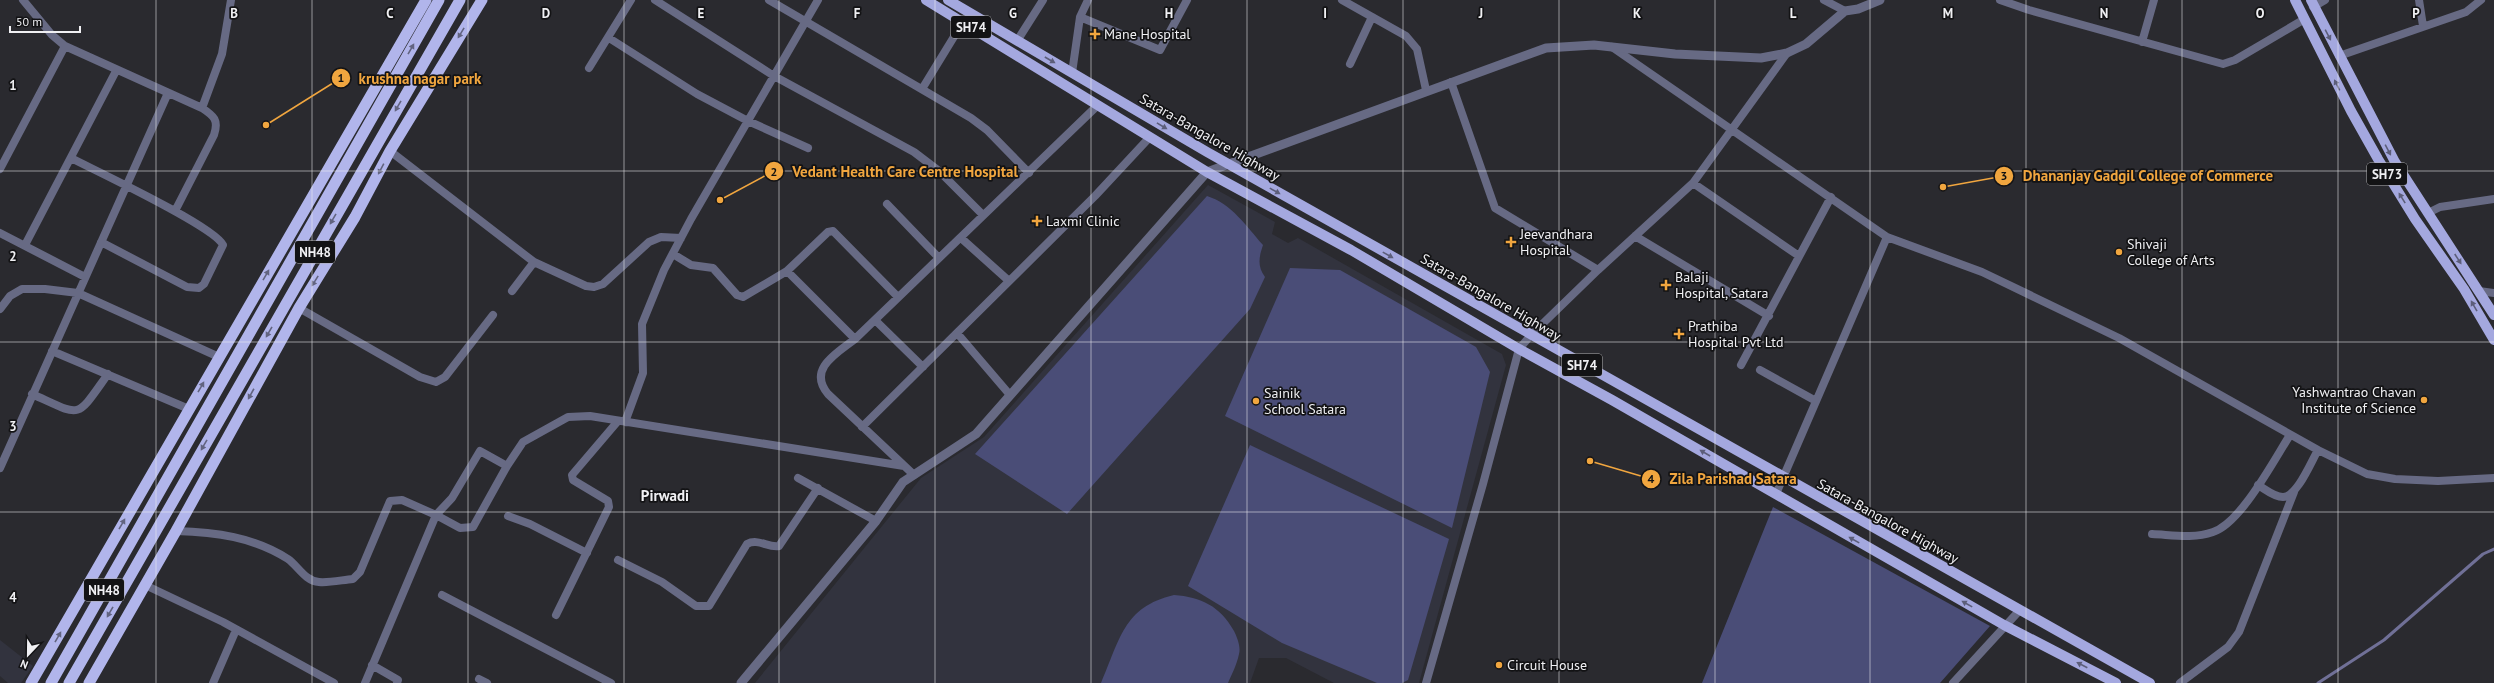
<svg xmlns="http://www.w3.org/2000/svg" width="2494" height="683" viewBox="0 0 2494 683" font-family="'PT Sans',sans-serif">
<rect width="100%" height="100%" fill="#2a2a2f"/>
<path fill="#32333e" d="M1208,185L1275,222L1272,234L1288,243L1298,238L1502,354L1506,365L1419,683H1334L1286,658H1259L1250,683H755L921,478L984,437Z
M0,640L33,666L21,683H8L0,676Z"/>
<path fill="#4a4d77" d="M1207,196C1232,204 1246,226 1263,245C1259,257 1257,266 1265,277L1250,309L1067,514L975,454Z
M1290,268L1340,270L1476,347L1490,372L1452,528L1225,416Z
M1250,445L1449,539L1408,680L1402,683H1377L1282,643L1188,586Z
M1773,507L1990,626L1940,683H1702Z
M1174,595C1201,597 1220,606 1234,631C1237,637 1241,647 1239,654C1237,664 1232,674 1228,683H1101C1120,640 1123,607 1174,595Z"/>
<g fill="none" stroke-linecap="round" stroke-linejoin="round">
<path stroke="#707097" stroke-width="3" d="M2318,683L2384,640L2483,554L2494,549"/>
<path stroke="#676a84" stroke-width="8" d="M23,0L52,35L65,46L202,108C214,116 219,120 214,135L175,211
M655,0L774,76L914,152L939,171L983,215
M769,0L971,118L987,130L1029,173
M1342,0L1406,36L1417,49L1426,90
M1824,0L1845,11
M2000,0L2029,10L2223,64L2235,60L2303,20
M2419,0L2423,26
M2313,7L2325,0
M1080,17L1160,50L1187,0
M609,38L697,94L748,121L808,148
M1017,41L1043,0
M2142,42L2154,0
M1612,47L1887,237L1982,272L2119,338L2318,450L2367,474L2395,479L2438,481L2494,478
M2339,56L2466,12L2481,0
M1350,64L1372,17
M589,68L631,0
M1072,73L1080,17L1088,0
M1451,82L1495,208L1598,270
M922,89L963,22
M202,108L222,54L231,0
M390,151L534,262L586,286L594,287L603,284L649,242L661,237L681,238
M71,158C96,171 214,226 223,245L204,284L199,288L187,287L101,242
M0,169L65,46
M1693,183L1799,256
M887,204L939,258
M2428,213L2440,207L2494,199
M0,233L85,277
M1635,236L1769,316
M961,238L1009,281
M25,245L116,71
M673,254L691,265L713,268L737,295L743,297L787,271L828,232L833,231L898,297
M787,271L855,339
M512,291L534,262
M2479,291L2494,293
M299,308L420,377L436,382L445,377L493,315
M0,309L10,296L22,289H45L78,293L219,357
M875,320L923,367
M957,333L1010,395
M52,351L189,409
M1741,365L1831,197
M1760,370L1816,401
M32,394C83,417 75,420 108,374
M625,422L643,373L642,324L664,270L691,219L818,0
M862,427L1095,196L1149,138
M0,468L168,93
M914,475L828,394C807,369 837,353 855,339L1098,105
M798,478L876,521
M2258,485C2265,489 2274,497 2283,497C2297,497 2311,462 2318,450
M1776,494L1887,237
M508,516L530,524L587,553
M176,531C215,532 254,537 288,559C298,566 305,581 319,582C329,583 342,580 353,579L360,572L390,501L402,500L436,515L452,498L480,451L507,466
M2152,534C2173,535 2193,539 2213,532C2241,523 2274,460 2290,435
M618,560L662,582L696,606H709L747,544C758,538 768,548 779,546L818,488
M145,585L223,622L334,683
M442,595L611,683
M556,615L609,507L608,501L573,480L572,475L618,421
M372,665L398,680L397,683
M479,679L487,683
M213,683L236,630
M365,683L436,515L460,528L473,527L507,466L523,442L568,417L590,416L904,466
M1426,683L1483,484L1519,349L1531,335L1598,270L1693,183L1787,53
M1953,683L2019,611
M2180,683L2228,647L2239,632L2294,492"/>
<path stroke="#676a84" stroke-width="9" d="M741,683L876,521L903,482L976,434L1207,172L1546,48L1594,45L1675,54L1761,58L1787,53L1806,44L1845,11L1858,9L1880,0"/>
<path stroke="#a4a8df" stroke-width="10" d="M926,0L1207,172L1351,250L1519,349L1612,400L2004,625L2116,683
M948,0L1207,152L2150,683
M2295,0L2351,111L2378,159L2415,219L2464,289L2494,340
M2311,0L2395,162L2494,315"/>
<path stroke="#b1b5eb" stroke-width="11" d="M31,683L426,0
M51,683L439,0
M69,683L460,0
M89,683L176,531L299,308L355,217L390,151L482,0"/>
</g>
<defs><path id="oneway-solid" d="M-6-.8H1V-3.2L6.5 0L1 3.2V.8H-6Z"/></defs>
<g fill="#626480">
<use href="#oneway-solid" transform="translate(461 33) rotate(121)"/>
<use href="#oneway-solid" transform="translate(411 49) rotate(-60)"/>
<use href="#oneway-solid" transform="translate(398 106) rotate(120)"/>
<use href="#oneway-solid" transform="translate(381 169) rotate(118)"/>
<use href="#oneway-solid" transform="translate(333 219) rotate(120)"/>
<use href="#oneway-solid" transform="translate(266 275) rotate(-60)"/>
<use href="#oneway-solid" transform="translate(315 281) rotate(122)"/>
<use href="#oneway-solid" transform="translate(269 332) rotate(120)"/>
<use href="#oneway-solid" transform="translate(201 387) rotate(-60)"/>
<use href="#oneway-solid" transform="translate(251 394) rotate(119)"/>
<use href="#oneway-solid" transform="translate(204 445) rotate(120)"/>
<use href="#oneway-solid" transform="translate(122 524) rotate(-60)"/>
<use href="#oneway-solid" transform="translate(110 612) rotate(120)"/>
<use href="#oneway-solid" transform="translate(58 637) rotate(-60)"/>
</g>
<g fill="#5c5e7a">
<use href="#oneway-solid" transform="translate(2328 35) rotate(62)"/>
<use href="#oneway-solid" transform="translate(1050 60) rotate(30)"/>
<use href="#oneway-solid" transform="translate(2337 85) rotate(-117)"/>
<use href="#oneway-solid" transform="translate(1162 126) rotate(31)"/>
<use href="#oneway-solid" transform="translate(2388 150) rotate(62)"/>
<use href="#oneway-solid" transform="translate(1275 191) rotate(29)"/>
<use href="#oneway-solid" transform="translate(2402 198) rotate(-122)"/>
<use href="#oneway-solid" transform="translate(1388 255) rotate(29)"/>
<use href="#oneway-solid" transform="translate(2458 259) rotate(57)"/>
<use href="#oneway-solid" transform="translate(2474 306) rotate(-120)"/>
<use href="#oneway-solid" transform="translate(1705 453) rotate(-150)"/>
<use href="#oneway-solid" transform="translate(1854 540) rotate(-151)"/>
<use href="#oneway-solid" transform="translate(1967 604) rotate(-151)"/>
<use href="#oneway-solid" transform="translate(2082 665) rotate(-153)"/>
</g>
<path fill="none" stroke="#f0f0f3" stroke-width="1" stroke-opacity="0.55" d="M156,0V683M312,0V683M468,0V683M624,0V683M779,0V683M935,0V683M1091,0V683M1247,0V683M1403,0V683M1559,0V683M1715,0V683M1870,0V683M2026,0V683M2182,0V683M2338,0V683M0,171H2494M0,342H2494M0,512H2494"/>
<g fill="#f1a63f" stroke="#131315" stroke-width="1.5">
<path d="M1093 28h4v4h4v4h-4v4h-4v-4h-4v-4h4z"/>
<path d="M1035 215h4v4h4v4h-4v4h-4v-4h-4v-4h4z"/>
<path d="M1509 236h4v4h4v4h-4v4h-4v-4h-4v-4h4z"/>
<circle cx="2119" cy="252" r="4"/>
<path d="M1664 279h4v4h4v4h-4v4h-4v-4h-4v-4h4z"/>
<path d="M1677 328h4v4h4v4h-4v4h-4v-4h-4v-4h4z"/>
<circle cx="2424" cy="400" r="4"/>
<circle cx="1256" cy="401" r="4"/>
<circle cx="1499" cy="665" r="4"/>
</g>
<g text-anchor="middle" stroke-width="3.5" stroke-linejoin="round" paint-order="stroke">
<g fill="#131315" stroke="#aeaeb0" stroke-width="1">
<rect x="951" y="16" width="40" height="22" rx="3"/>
<rect x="2367" y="163" width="40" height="22" rx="3"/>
<rect x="295" y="241" width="40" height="22" rx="3"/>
<rect x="1562" y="354" width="40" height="22" rx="3"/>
<rect x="84" y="579" width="40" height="22" rx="3"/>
</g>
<g font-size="13" font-weight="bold" fill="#f0f0f3">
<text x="971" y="32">SH74</text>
<text x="2387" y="179">SH73</text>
<text x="315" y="257">NH48</text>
<text x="1582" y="370">SH74</text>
<text x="104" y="595">NH48</text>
</g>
<g font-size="14" fill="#f0f0f3" stroke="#131315" text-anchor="start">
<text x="1104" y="39">Mane Hospital</text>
<text x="1046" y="226">Laxmi Clinic</text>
<text x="1520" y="239">Jeevandhara<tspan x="1520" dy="16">Hospital</tspan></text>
<text x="2127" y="249">Shivaji<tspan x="2127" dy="16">College of Arts</tspan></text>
<text x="1675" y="282">Balaji<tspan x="1675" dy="16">Hospital, Satara</tspan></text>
<text x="1688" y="331">Prathiba<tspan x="1688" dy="16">Hospital Pvt Ltd</tspan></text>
<text x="2416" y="397" text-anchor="end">Yashwantrao Chavan<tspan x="2416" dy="16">Institute of Science</tspan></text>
<text x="1264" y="398">Sainik<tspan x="1264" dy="16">School Satara</tspan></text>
<text x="1507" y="670">Circuit House</text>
</g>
<g font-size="14" fill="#f0f0f3" stroke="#131315">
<text transform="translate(1210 137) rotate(30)" y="5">Satara-Bangalore Highway</text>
<text transform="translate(1491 297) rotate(30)" y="5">Satara-Bangalore Highway</text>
<text transform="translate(1888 521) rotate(29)" y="5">Satara-Bangalore Highway</text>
</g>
<g font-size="15" font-weight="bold" fill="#f0f0f3" stroke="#131315">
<text x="665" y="501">Pirwadi</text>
</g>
</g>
<g font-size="13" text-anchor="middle" font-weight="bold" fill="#f0f0f3" stroke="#131315" stroke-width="3.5" stroke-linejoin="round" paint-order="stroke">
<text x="234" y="18">B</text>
<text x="390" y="18">C</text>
<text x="546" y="18">D</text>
<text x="701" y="18">E</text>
<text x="857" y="18">F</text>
<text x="1013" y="18">G</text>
<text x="1169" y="18">H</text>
<text x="1325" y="18">I</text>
<text x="1481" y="18">J</text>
<text x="1637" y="18">K</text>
<text x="1793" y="18">L</text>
<text x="1948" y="18">M</text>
<text x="2104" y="18">N</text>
<text x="2260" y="18">O</text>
<text x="2416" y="18">P</text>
<text x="13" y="90">1</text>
<text x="13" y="261">2</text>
<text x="13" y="431">3</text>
<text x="13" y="602">4</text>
</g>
<path fill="none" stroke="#f1a63f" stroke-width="1.5" d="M266 125L341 78M720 200L774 171M1943 187L2004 176M1590 461L1651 479"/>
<g fill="#f1a63f" stroke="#131315" stroke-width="1.5">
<circle cx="266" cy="125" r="4"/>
<circle cx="720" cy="200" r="4"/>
<circle cx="1943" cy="187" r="4"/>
<circle cx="1590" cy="461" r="4"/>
<circle cx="341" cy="78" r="10"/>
<circle cx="774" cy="171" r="10"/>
<circle cx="2004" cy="176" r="10"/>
<circle cx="1651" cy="479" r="10"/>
</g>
<g font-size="12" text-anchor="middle" font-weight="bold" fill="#111">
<text x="341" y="82">1</text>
<text x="774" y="176">2</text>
<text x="2004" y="180">3</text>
<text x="1651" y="483">4</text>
</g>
<g font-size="15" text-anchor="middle" font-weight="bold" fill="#f1a63f" stroke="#131315" stroke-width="3.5" stroke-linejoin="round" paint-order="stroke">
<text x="420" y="84">krushna nagar park</text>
<text x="905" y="177">Vedant Health Care Centre Hospital</text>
<text x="2148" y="181">Dhananjay Gadgil College of Commerce</text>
<text x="1733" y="484">Zila Parishad Satara</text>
</g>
<g transform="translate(28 655) rotate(202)" stroke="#131315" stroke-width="3" paint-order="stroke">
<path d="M0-3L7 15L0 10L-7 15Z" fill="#f0f0f3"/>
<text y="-6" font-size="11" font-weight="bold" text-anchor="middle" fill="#f0f0f3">N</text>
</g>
<path d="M10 26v6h70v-6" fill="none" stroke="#f0f0f3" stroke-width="2"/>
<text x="16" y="26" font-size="12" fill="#f0f0f3" stroke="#131315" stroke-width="3" paint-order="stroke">50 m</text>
</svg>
